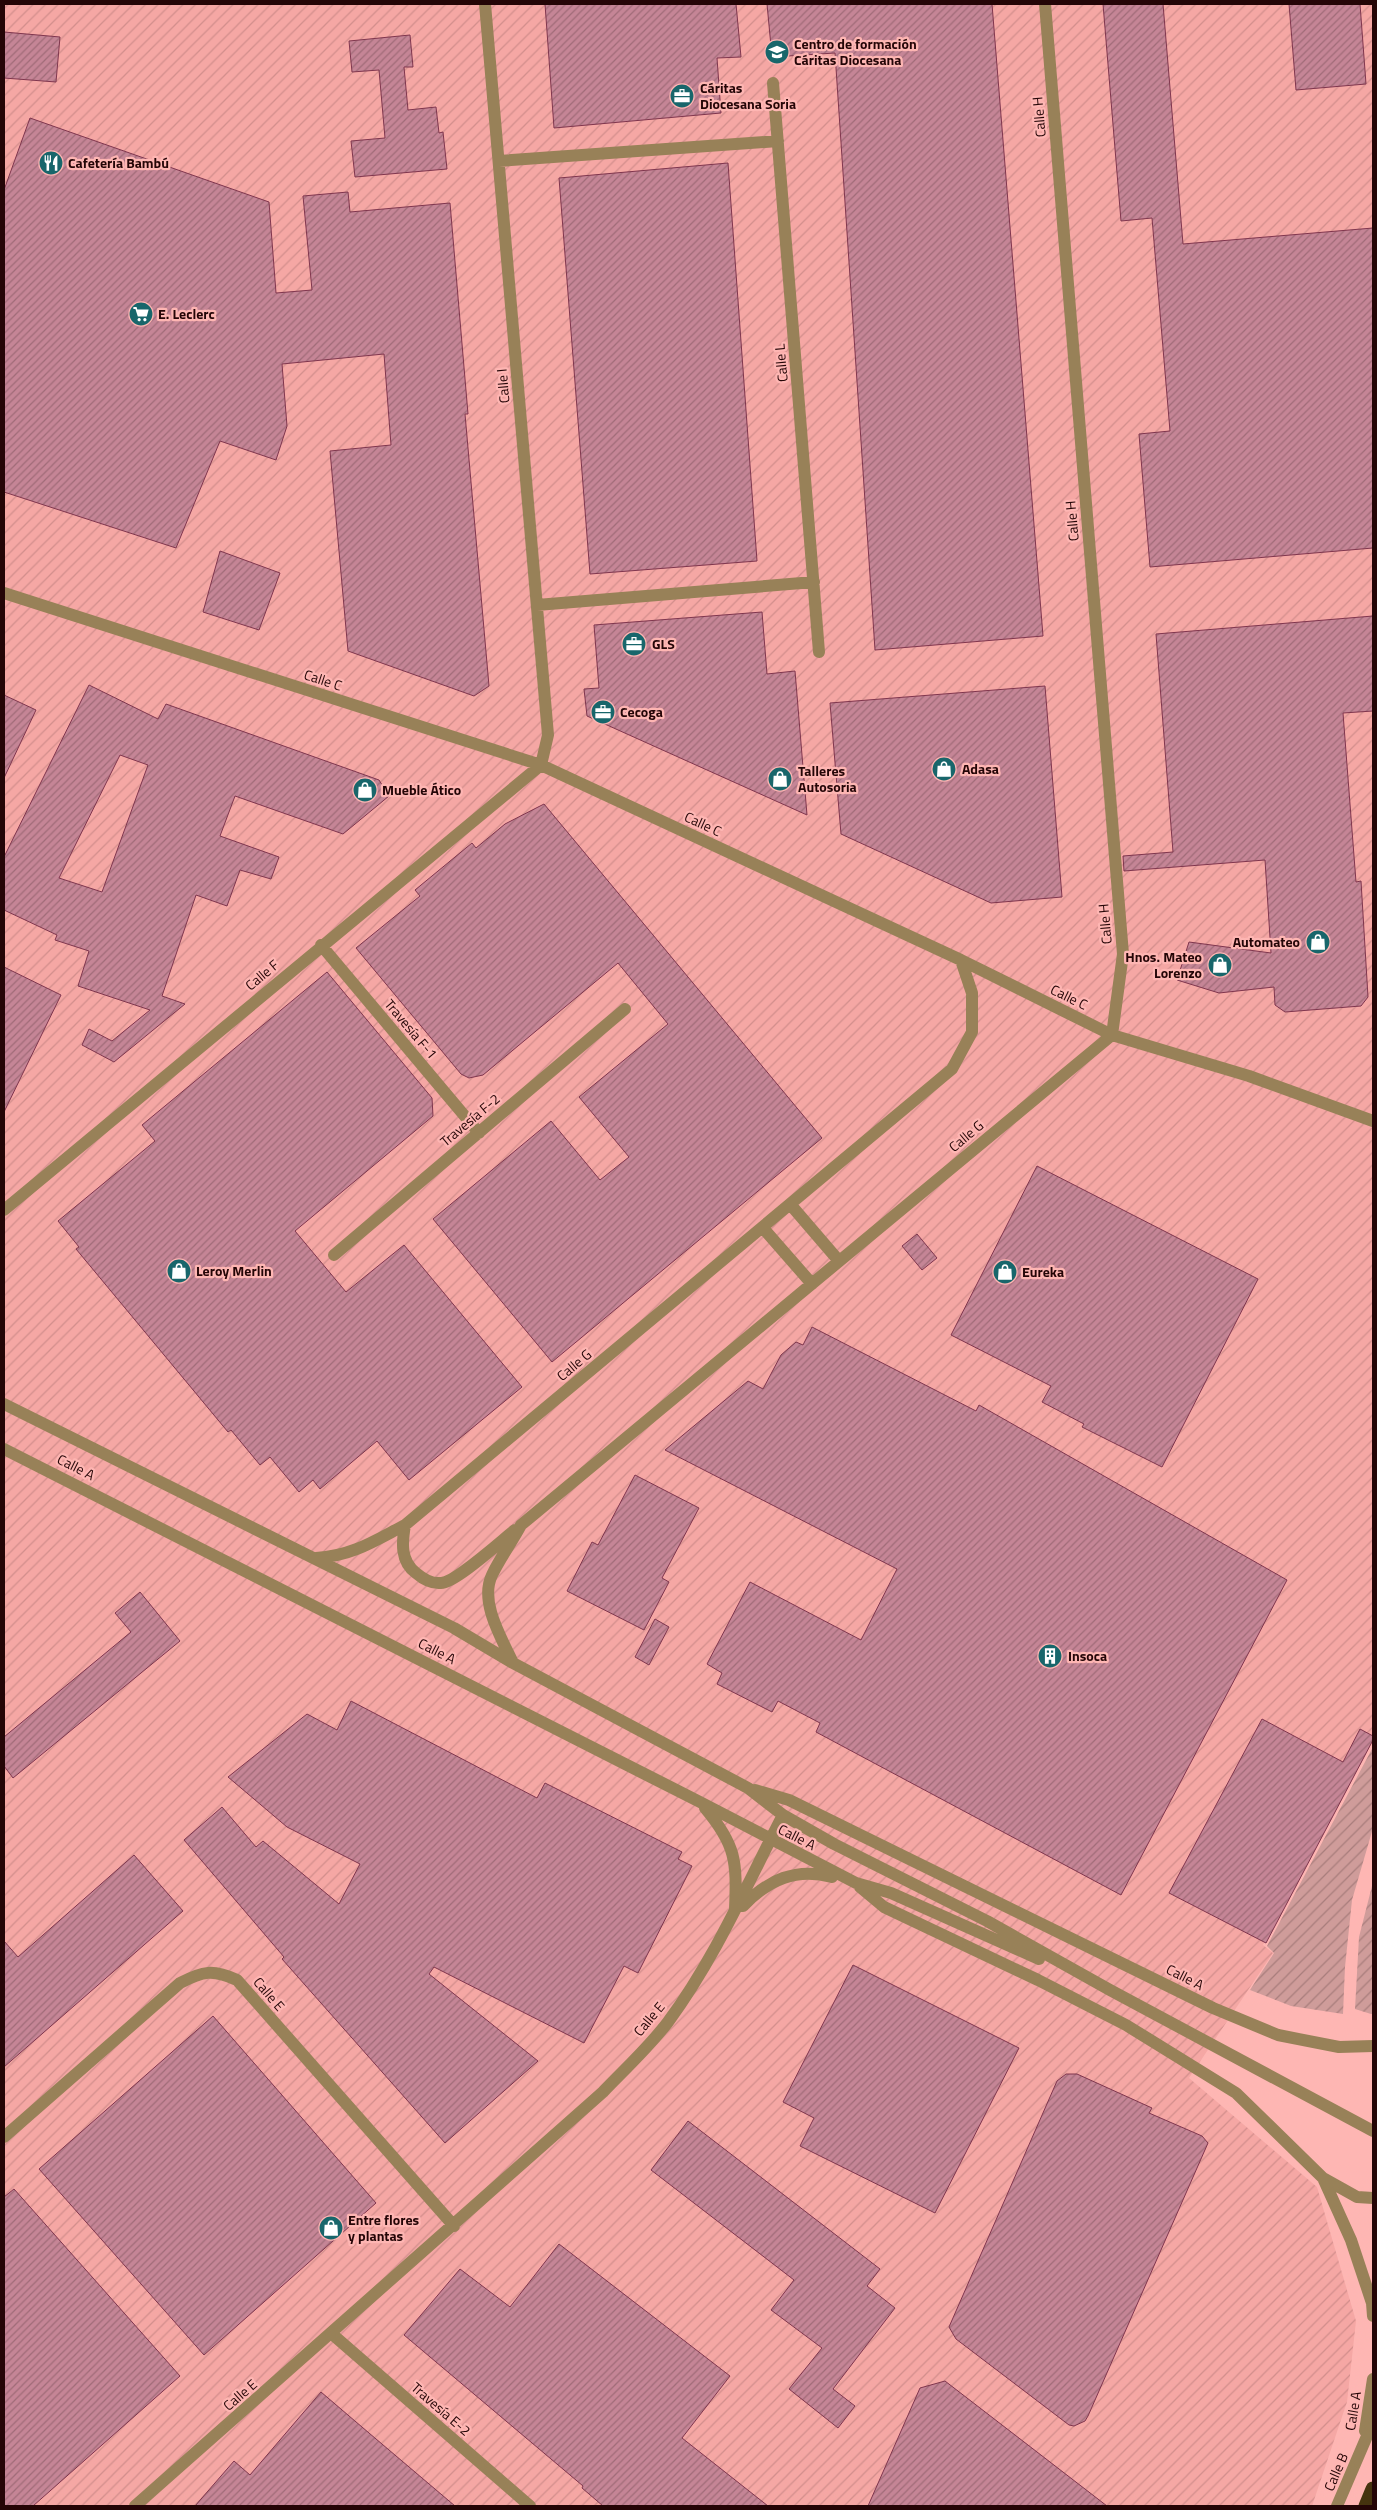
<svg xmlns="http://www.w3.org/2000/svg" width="1377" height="2510" viewBox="0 0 1377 2510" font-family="'Titillium Web',sans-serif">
<defs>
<pattern id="industrial-furrows" width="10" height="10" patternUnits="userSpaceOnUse" patternTransform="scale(1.25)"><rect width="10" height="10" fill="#f5a7a4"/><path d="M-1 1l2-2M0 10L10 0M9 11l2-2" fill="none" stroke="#d28e8c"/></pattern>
<pattern id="garden-furrows" width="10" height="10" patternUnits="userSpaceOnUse" patternTransform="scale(1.25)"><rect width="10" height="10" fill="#cf9c9a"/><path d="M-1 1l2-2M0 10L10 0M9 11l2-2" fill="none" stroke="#a87d7c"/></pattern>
<pattern id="building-hatch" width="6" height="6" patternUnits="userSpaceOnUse" patternTransform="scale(1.25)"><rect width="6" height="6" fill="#c58596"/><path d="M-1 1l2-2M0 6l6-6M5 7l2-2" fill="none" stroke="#a06b78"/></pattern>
</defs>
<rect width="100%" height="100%" fill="#feb6b3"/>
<path fill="url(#industrial-furrows)" d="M4,4H1373V1741L1263,1945L1273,1953L1189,2078L1317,2187L1356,2321L1347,2402L1312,2506H4Z"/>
<path fill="url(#garden-furrows)" d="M1373,1747V1828L1352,1900L1345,1967L1343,2014L1291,2006L1250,1990L1274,1953L1267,1946Z
M1373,1882V2014H1371L1355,2009L1359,1937Z"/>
<path fill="url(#building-hatch)" stroke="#80364e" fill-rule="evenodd" d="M545,4H736L741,57L717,58L721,113L554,128Z
M767,4H992L1043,636L875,650L835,53L772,57Z
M1103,4H1163L1183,244L1373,228V548L1150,567L1139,434L1170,431L1152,218L1121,221Z
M1289,4H1360L1366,84L1296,90Z
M4,32L60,37L56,82L4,78Z
M410,35L413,67H404L408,110L436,107L439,133L443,132L447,169L355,177L351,141L385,138L379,70L352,72L349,41Z
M30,118L269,202L276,293L312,290L303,196L348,192L350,212L450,203L468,414H465L489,686L474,696L348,651L330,451L391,445L384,354L282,364L287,426L276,460L220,441L176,548L4,492V190Z
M728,163L757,561L590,574L559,178Z
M220,551L280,573L259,630L203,612Z
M762,612L767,674L795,671L807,815L587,716L584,689L599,688L594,625Z
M1373,616V711L1343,713L1356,882L1361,881L1368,997L1361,1006L1285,1012L1275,1005L1274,987L1219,993L1177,980L1189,942L1271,953L1265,860L1124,871L1123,856L1173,852L1156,634Z
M89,685L158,719L166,704L379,780L389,796L343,834L235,796L220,836L279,857L271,879L240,870L227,906L196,895L162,996L185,1004L114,1062L82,1045L89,1029L112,1041L150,1010L78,986L89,951L55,940L57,935L4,910V857ZM120,755L148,765L102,892L59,878Z
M1045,686L1062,897L991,903L841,834L830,703Z
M4,695L36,710L4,778Z
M544,804L822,1138L552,1362L433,1219L551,1121L600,1180L629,1157L579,1097L668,1024L618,963L483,1075L469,1078L461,1074L356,948L420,896L415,890L472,843L476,848L505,824Z
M4,967L61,995L4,1112Z
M327,972L432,1098L433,1116L295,1231L346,1292L404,1245L522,1387L409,1480L377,1441L320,1489L313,1480L299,1492L270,1457L260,1465L231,1430L228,1432L76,1249L79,1247L58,1221L155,1141L142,1125Z
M1037,1166L1258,1279L1162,1467L1082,1427L1084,1424L1042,1402L1051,1386L951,1335Z
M917,1234L937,1258L922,1270L902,1246Z
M812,1327L976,1411L979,1405L1287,1580L1121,1895L816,1732L820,1723L778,1701L772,1712L717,1684L722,1673L707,1664L750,1582L861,1640L897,1569L665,1450L748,1381L763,1389L781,1355L796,1342L803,1345Z
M635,1475L699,1508L662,1578L669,1582L644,1630L567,1591L592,1542L598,1545Z
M140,1592L180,1641L13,1778L4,1766V1737L131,1632L115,1613Z
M655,1619L669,1627L649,1665L635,1657Z
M351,1701L537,1798L545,1783L682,1852L678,1859L692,1866L638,1973L624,1966L584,2043L434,1967L429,1974L538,2061L445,2143L282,1959L284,1957L184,1840L222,1807L256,1847L263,1841L339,1904L360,1864L287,1827L228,1777L307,1714L337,1730Z
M1262,1719L1343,1762L1360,1729L1373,1736V1740L1266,1943L1169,1893Z
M134,1855L183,1911L4,2067V1941L18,1957Z
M853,1965L1019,2048L935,2213L800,2146L814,2118L783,2102Z
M213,2016L376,2203L204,2355L39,2169Z
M1066,2074H1077L1152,2108L1149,2113L1202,2136L1208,2143L1088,2416L1085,2421L1074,2426L1069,2425L956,2339L949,2327L1057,2081Z
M688,2121L880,2269L867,2286L895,2308L833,2389L855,2406L838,2428L789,2389L822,2348L771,2310L794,2280L651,2170Z
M14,2189L180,2376L33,2506H4V2197Z
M559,2244L730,2376L682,2438L768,2506H603L582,2488L583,2486L404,2335L460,2269L510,2307Z
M945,2381L1107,2506H868L920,2388Z
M321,2392L369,2433L455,2506H195L234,2461L250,2475Z"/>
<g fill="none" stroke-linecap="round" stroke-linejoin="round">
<path stroke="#988158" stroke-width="12" d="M485,4L548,735L541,765
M1045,4L1123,954L1112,1035
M773,83L819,652
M499,161L778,141
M4,593L541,765L961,960L1112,1035L1249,1076L1373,1121
M537,605L814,582
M321,945L479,1133
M790,1204L839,1261
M4,1210L541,765
M763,1228L812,1284
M334,1255L625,1009
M4,1404L454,1628L513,1663L748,1788L783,1815L834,1844L987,1921L1110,1990L1373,2131
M4,1449L700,1802L856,1883L891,1893L1039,1959
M405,1525C402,1542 400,1561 416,1573C423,1579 431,1584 441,1583C455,1583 501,1541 515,1530
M316,1558C352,1556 374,1541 405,1525L952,1069L972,1032V993L961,960
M513,1663C502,1639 479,1602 492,1575C500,1558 512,1542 521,1525L1112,1035
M755,1790L789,1800L1213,2008L1278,2035L1339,2047L1373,2046
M705,1808C736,1845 737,1861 735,1909
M860,1887L884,1907L1038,1980L1126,2025L1236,2093L1323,2178L1351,2240L1372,2303L1373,2316
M743,1906C768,1880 796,1867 832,1877
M4,2137L180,1983C203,1971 213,1969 237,1980L454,2226
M1323,2178L1357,2197L1373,2198
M332,2334L530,2506
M1365,2431L1373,2379
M135,2506L603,2092C625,2069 649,2047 668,2022C716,1957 746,1886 783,1815
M1337,2506L1373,2422"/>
<path stroke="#45330f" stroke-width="15" d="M1366,2506L1373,2489"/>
</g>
<defs>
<symbol id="university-disc" viewBox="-11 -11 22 22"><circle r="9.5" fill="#18666b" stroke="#feb6b3"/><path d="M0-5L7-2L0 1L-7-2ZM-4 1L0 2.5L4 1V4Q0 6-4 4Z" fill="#fff"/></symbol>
<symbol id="office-disc" viewBox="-11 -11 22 22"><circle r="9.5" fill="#18666b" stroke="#feb6b3"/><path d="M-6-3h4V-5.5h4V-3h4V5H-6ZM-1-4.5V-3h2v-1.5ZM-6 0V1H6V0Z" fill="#fff"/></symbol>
<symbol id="restaurant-disc" viewBox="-11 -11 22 22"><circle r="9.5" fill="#18666b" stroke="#feb6b3"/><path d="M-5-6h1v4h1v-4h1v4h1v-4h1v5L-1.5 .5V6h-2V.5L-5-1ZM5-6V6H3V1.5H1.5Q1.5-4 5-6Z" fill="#fff"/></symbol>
<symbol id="supermarket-disc" viewBox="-11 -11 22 22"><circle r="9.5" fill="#18666b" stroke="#feb6b3"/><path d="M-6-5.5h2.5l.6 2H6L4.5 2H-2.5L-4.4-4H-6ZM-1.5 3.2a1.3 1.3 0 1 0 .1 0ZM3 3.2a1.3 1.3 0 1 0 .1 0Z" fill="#fff"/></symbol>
<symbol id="shop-disc" viewBox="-11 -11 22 22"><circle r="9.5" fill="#18666b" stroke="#feb6b3"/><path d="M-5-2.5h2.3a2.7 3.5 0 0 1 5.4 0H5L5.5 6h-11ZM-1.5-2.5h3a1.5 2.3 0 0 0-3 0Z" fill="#fff"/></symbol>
<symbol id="building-disc" viewBox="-11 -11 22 22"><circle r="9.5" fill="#18666b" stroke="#feb6b3"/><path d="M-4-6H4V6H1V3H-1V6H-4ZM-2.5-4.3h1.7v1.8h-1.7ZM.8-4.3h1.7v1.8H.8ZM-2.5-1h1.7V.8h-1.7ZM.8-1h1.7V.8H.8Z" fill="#fff"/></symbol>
</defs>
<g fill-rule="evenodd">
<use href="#university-disc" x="763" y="38" width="28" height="28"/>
<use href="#office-disc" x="668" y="82" width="28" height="28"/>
<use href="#restaurant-disc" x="37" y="149" width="28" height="28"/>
<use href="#supermarket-disc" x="127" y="300" width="28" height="28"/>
<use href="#office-disc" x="620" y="630" width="28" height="28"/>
<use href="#office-disc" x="589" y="698" width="28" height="28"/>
<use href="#shop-disc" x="930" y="755" width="28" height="28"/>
<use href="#shop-disc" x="766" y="765" width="28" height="28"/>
<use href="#shop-disc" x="351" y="776" width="28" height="28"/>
<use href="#shop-disc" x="1304" y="928" width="28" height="28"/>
<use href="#shop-disc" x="1206" y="951" width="28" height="28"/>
<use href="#shop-disc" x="165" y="1257" width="28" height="28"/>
<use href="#shop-disc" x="991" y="1258" width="28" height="28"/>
<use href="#building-disc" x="1036" y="1642" width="28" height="28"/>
<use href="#shop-disc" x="317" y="2214" width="28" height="28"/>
</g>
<g text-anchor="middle" stroke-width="4.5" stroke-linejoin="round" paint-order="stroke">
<g font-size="14" font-weight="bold" fill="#240506" stroke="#feb6b3" text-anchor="start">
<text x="794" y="49">Centro de formación<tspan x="794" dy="16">Cáritas Diocesana</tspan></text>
<text x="700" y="93">Cáritas<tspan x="700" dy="16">Diocesana Soria</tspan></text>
<text x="68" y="168">Cafetería Bambú</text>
<text x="158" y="319">E. Leclerc</text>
<text x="652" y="649">GLS</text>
<text x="620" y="717">Cecoga</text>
<text x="962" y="774">Adasa</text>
<text x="798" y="776">Talleres<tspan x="798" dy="16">Autosoria</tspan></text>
<text x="382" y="795">Mueble Ático</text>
<text x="1300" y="947" text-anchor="end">Automateo</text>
<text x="1202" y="962" text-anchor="end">Hnos. Mateo<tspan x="1202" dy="16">Lorenzo</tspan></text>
<text x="196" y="1276">Leroy Merlin</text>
<text x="1022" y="1277">Eureka</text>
<text x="1068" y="1661">Insoca</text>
<text x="348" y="2225">Entre flores<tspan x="348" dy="16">y plantas</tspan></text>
</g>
<g font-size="14" fill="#240506" stroke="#feb6b3">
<text transform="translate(1039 117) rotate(-95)" y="5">Calle H</text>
<text transform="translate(781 363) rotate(-95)" y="5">Calle L</text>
<text transform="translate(503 386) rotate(-95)" y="5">Calle I</text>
<text transform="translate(1072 521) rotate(-95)" y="5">Calle H</text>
<text transform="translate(323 680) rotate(18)" y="5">Calle C</text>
<text transform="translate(703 824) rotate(25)" y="5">Calle C</text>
<text transform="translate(1105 924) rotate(-95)" y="5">Calle H</text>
<text transform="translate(262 975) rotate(-40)" y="5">Calle F</text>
<text transform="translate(1069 997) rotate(26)" y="5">Calle C</text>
<text transform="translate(411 1029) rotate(50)" y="5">Travesía F-1</text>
<text transform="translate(470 1120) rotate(-40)" y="5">Travesía F-2</text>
<text transform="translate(966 1136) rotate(-40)" y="5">Calle G</text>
<text transform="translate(574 1365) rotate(-40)" y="5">Calle G</text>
<text transform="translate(76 1467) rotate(27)" y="5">Calle A</text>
<text transform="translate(437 1651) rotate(27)" y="5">Calle A</text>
<text transform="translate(797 1837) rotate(27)" y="5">Calle A</text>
<text transform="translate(1185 1977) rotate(27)" y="5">Calle A</text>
<text transform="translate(269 1994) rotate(49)" y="5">Calle E</text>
<text transform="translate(649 2019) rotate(-50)" y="5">Calle E</text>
<text transform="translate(240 2395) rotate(-41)" y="5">Calle E</text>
<text transform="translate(441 2409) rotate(41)" y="5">Travesía E-2</text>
<text transform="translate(1353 2411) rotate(-81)" y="5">Calle A</text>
<text transform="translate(1336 2472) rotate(-67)" y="5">Calle B</text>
</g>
</g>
<rect width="1377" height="2510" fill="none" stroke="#240506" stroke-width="10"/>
</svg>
